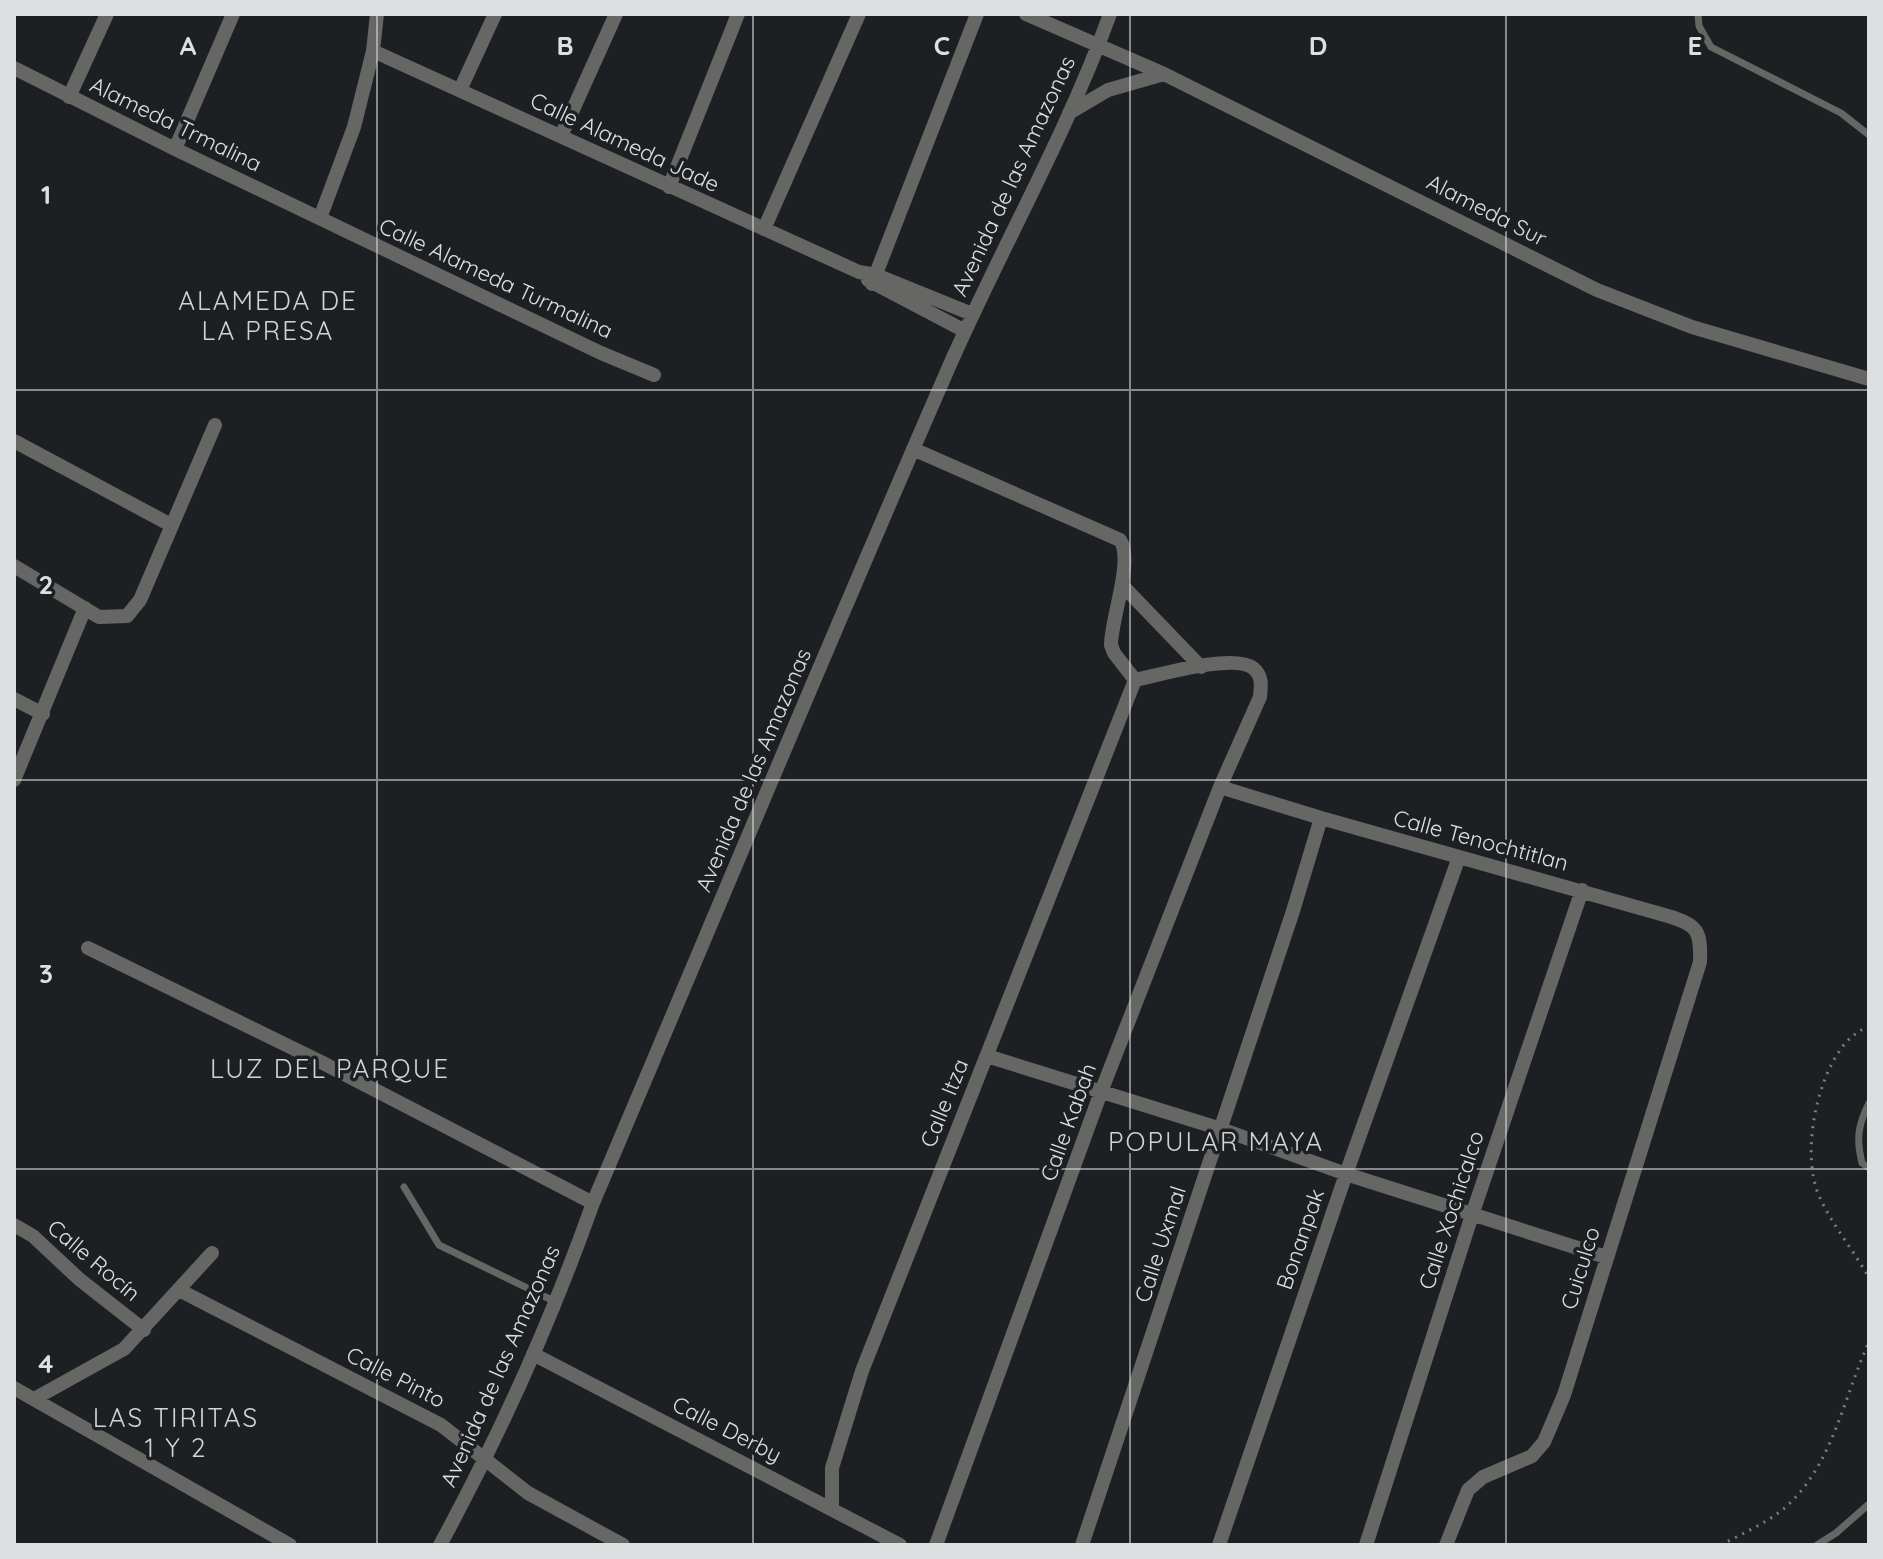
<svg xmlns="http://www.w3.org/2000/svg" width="1883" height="1559" viewBox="0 0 1883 1559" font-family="Quicksand,sans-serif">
<rect width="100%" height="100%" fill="#1d2023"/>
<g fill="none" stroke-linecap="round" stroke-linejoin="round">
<path stroke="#7b7e80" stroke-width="3" stroke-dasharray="2 6" stroke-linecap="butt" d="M1869,1025C1858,1032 1848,1038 1841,1049C1815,1084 1801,1158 1820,1198C1833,1226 1854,1251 1869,1278
M1721,1545C1743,1533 1772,1521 1790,1503C1834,1460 1844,1396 1869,1342"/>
<path stroke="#666765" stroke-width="7" d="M1698,14L1699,26L1711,47L1841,113L1869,135
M1869,1103C1858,1125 1856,1139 1862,1163L1869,1168
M404,1187L439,1245L556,1302
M1817,1545L1836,1533L1869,1504"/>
<path stroke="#666765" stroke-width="14" d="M1026,14L1164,74L1597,290L1692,327L1869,379
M373,51L859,272L876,275L972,314
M14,68L175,149L601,353L654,375
M460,90L495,14
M69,97L107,14
M1069,113L1108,90L1164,74
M561,136L616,14
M175,149L233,14
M669,187L738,14
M320,218L354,127L373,51L377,14
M764,229L859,14
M868,280L965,331
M872,284L977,14
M14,441L171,525
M913,449L1120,540C1134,560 1111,619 1111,645L1114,653L1135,680
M14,566L99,617L127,616L140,600L215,425
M1122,585L1201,667
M14,699L43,714
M14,780L85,608
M1220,787L1321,818L1668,916C1698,925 1701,931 1700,962L1564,1395L1544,1442L1532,1456L1483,1477L1468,1490L1446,1545
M88,948L321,1062L593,1203
M987,1056L1221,1129L1346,1174L1606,1257
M14,1225L33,1236L79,1279L144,1330
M179,1290L441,1425L528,1493L623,1545
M533,1354L900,1545
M14,1388L290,1545
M34,1399L124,1349L212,1253
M832,1507V1468L862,1371L1135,680C1159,675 1234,653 1253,668C1263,676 1261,686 1260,697L1220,787L1101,1092L936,1545
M440,1545C500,1435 551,1321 593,1203C711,925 827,646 948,369C1000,250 1066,136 1110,14
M1082,1545L1293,911L1321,818
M1219,1545L1346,1174L1459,857
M1366,1545L1472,1215L1582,890"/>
</g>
<path fill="none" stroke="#dde0e1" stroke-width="2" stroke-opacity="0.55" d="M377,14V1545M753,14V1545M1130,14V1545M1506,14V1545M14,390H1869M14,780H1869M14,1169H1869"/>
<g text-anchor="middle" stroke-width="7" stroke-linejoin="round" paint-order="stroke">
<g font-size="22" fill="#dde0e1" stroke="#1d2023">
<text transform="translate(176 124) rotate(26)" y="8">Alameda Trmalina</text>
<text transform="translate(625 142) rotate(25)" y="8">Calle Alameda Jade</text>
<text transform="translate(1013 176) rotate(-65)" y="8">Avenida de las Amazonas</text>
<text transform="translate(1487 210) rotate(27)" y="8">Alameda Sur</text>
<text transform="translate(496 278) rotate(25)" y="8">Calle Alameda Turmalina</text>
<text transform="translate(753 770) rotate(-67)" y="8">Avenida de las Amazonas</text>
<text transform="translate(1481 840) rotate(15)" y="8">Calle Tenochtitlan</text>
<text transform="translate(944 1103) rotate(-68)" y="8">Calle Itza</text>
<text transform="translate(1068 1122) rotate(-70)" y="8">Calle Kabah</text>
<text transform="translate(1451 1210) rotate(-72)" y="8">Calle Xochicalco</text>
<text transform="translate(1300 1239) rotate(-71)" y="8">Bonanpak</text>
<text transform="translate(1160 1244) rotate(-72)" y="8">Calle Uxmal</text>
<text transform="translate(94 1260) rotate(40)" y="8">Calle Rocín</text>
<text transform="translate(1580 1268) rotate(-73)" y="8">Cuiculco</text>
<text transform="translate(500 1366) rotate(-66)" y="8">Avenida de las Amazonas</text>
<text transform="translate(396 1377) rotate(27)" y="8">Calle Pinto</text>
<text transform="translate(727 1429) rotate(27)" y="8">Calle Derby</text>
</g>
<g font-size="26" letter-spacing="2" fill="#cfd4d7" stroke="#1d2023">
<text x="268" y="310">ALAMEDA DE<tspan x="268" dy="30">LA PRESA</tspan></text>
<text x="330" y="1078">LUZ DEL PARQUE</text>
<text x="1216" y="1151">POPULAR MAYA</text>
<text x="176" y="1427">LAS TIRITAS<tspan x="176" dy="30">1 Y 2</tspan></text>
</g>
</g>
<g font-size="26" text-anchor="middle" font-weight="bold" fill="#dde0e1" stroke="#1d2023" stroke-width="7" stroke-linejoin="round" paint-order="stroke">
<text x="188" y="55">A</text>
<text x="565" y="55">B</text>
<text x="942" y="55">C</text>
<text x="1318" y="55">D</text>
<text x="1695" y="55">E</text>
<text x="46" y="204">1</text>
<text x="46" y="594">2</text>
<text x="46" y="983">3</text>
<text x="46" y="1373">4</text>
</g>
<rect width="1883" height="1559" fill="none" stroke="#dde0e1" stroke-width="32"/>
</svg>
